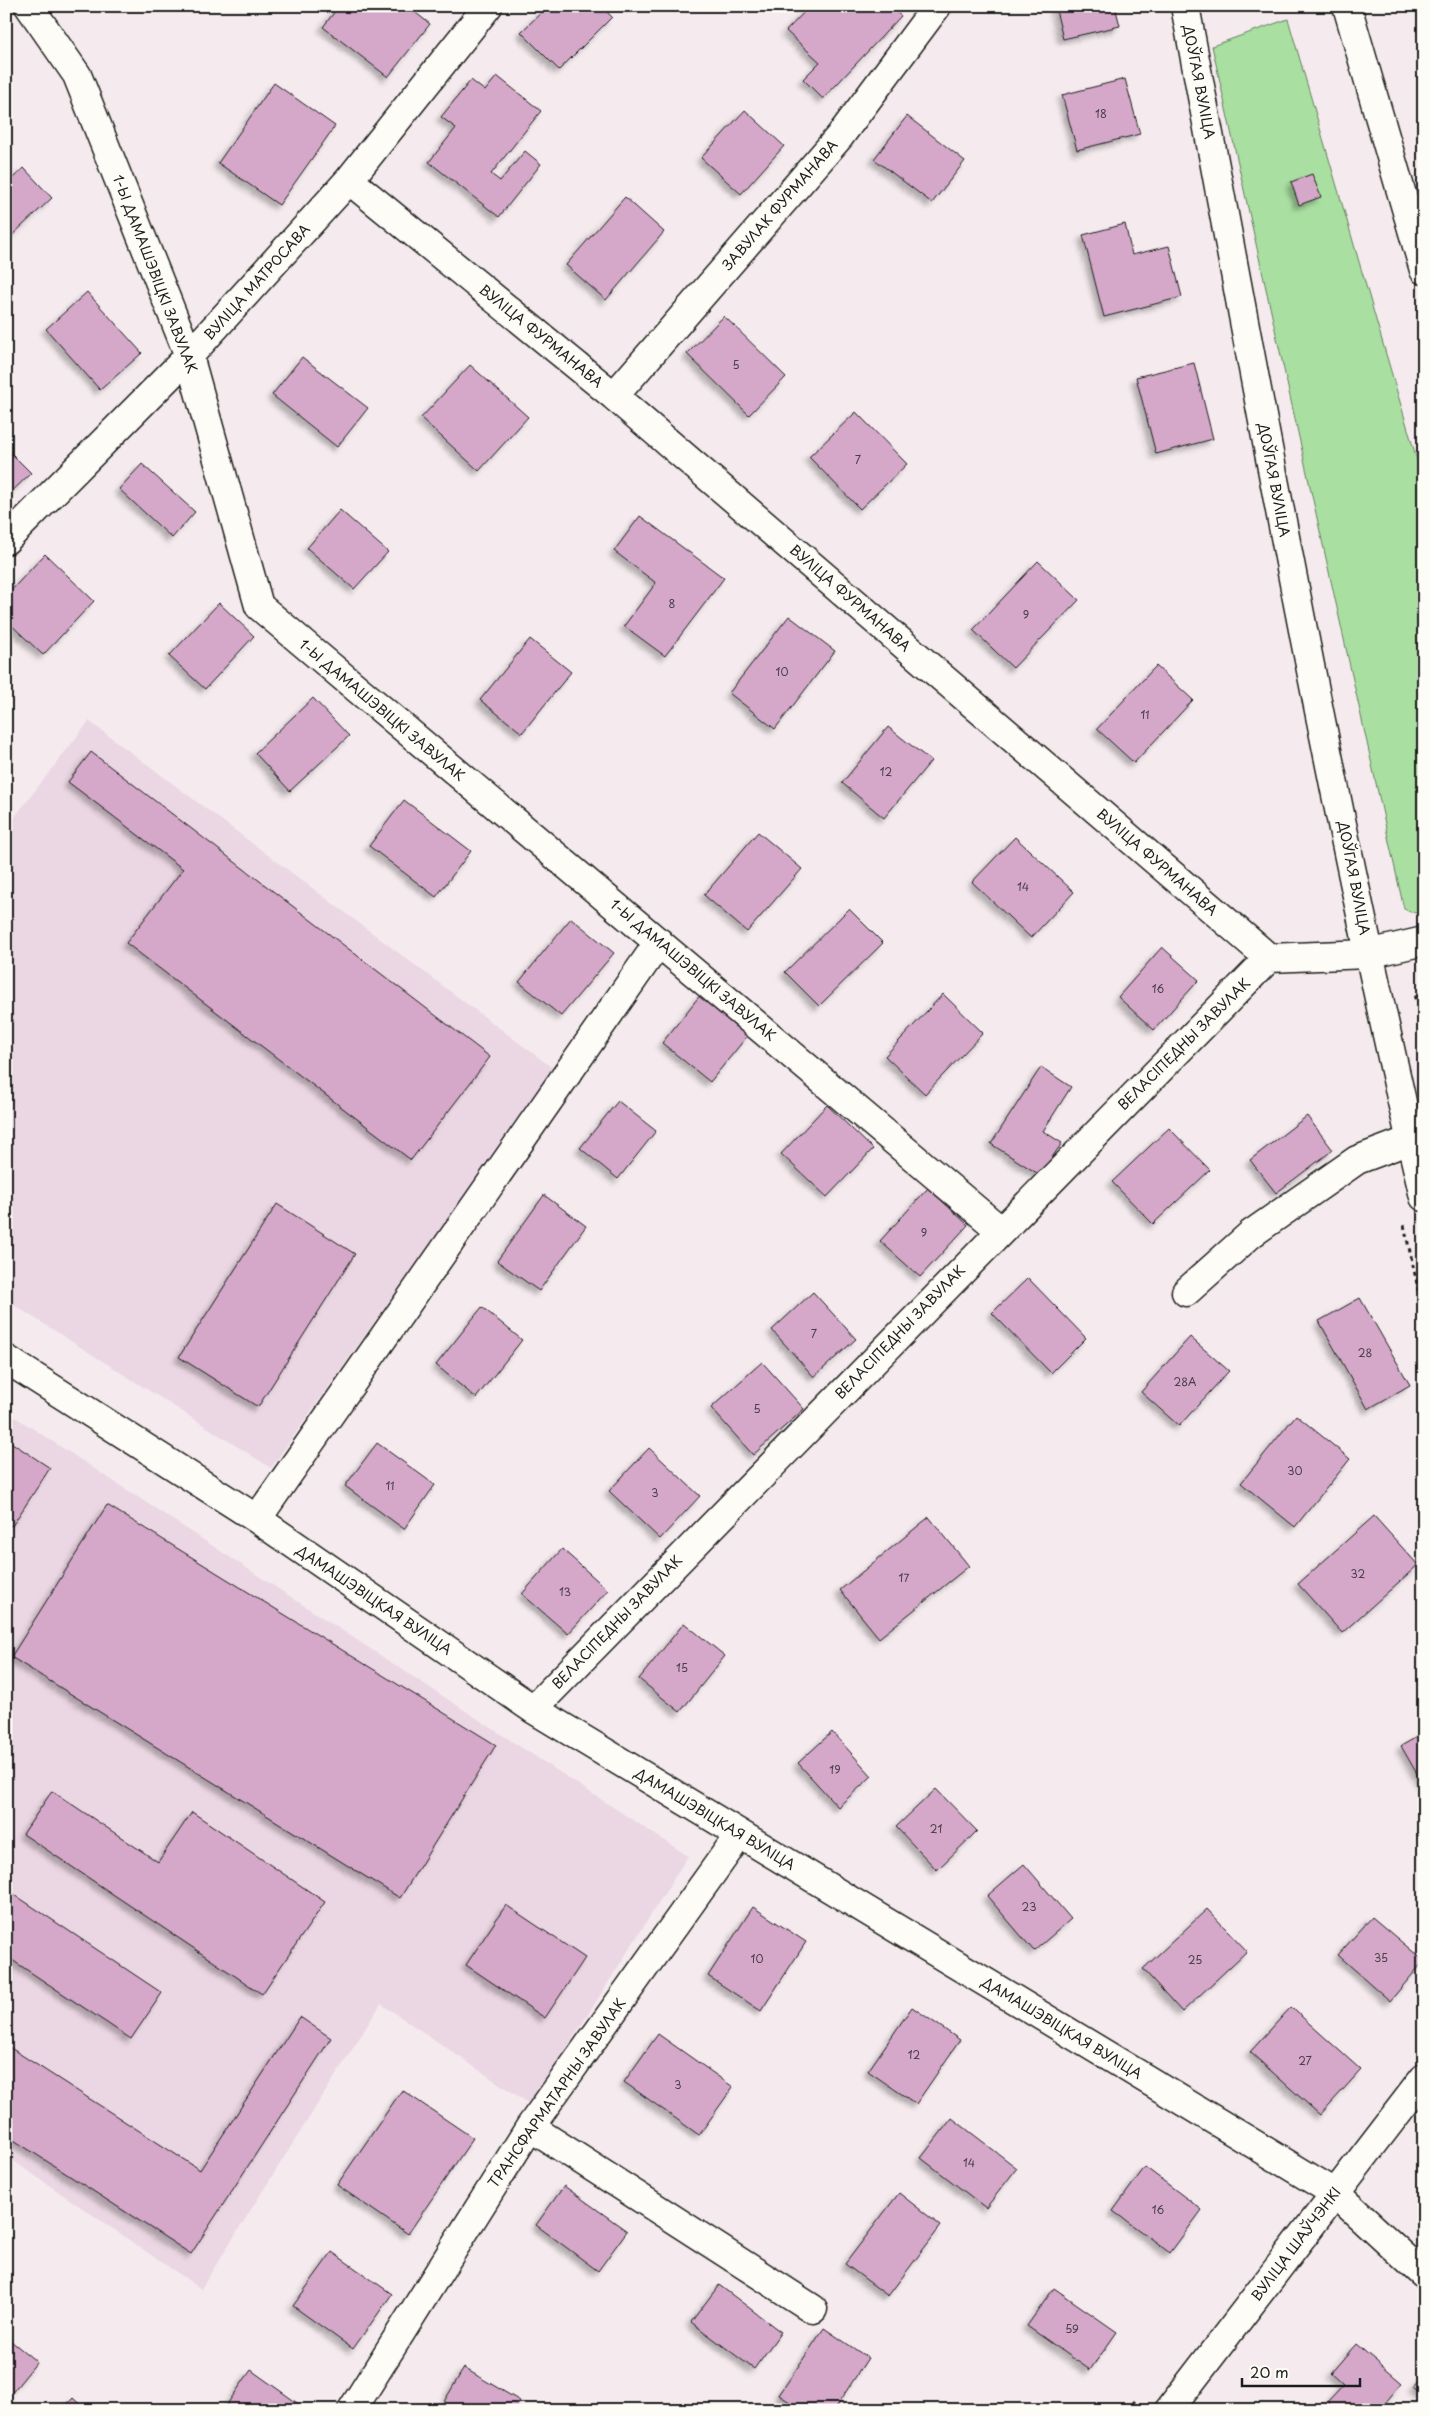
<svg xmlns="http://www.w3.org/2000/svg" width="1430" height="2416" viewBox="0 0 1430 2416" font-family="'Playpen Sans',sans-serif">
<defs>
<filter id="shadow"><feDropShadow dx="-4.5" dy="4.5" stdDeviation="2.5" flood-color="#0004"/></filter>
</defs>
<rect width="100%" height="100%" fill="#f5ebee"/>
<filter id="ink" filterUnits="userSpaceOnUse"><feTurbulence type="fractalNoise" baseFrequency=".02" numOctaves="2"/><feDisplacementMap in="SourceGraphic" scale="10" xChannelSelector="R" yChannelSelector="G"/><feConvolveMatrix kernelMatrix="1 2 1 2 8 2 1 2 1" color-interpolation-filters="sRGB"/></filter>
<g filter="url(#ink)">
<path fill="#ebd7e3" d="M89,721L554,1069L271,1468L6,1300V828Z
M6,1411L688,1856L531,2105L381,2004L201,2289L6,2156Z"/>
<path fill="#aadfa2" stroke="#637e5f" d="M1288,19L1424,484V916L1404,909L1212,46Z"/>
<path fill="#d5a8ca" stroke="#1c1c1c" filter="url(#shadow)" d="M339,6H407L430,24L388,77L323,27Z
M548,6H601L612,17L559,70L521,32Z
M810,6H890L901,16L823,99L803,79L820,62L786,31Z
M1055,6H1115L1120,26L1063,39Z
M497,76L541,111L491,174L500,181L525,151L541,164L499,217L429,162L456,128L441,117L471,80L485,91Z
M1125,79L1140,134L1077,150L1062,95Z
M274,83L335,126L279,205L218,163Z
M745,110L784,146L741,194L701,158Z
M907,116L965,161L932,203L874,159Z
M24,168L52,198L8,239L6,184Z
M1312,174L1321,197L1299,205L1291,182Z
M625,197L664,232L606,300L566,265Z
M1125,224L1132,255L1169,246L1182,297L1104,317L1083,235Z
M87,292L142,353L100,390L46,329Z
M724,316L786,377L749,415L687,354Z
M302,357L368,408L337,447L272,395Z
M1194,363L1213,439L1156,454L1136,377Z
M470,365L528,417L479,471L421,418Z
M856,412L907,464L860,509L809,457Z
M6,448L31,473L6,497Z
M142,464L195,512L172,538L119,489Z
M340,510L388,552L354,589L307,548Z
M640,516L724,578L665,656L624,626L656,583L614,551Z
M45,554L94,601L43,655L6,620V596Z
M1038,561L1079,600L1013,668L973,630Z
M219,603L254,636L205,689L169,656Z
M789,616L835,651L775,729L729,693Z
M530,639L571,672L522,733L480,700Z
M1156,666L1193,700L1134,763L1097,729Z
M313,698L349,736L290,791L255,753Z
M888,727L931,761L884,818L842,783Z
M91,752L490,1057L411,1160L126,943L183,869L68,782Z
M404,800L471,851L436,897L369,846Z
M758,832L802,869L747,932L704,895Z
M1015,837L1074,892L1031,938L972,882Z
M849,909L883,943L819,1006L785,972Z
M571,918L614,953L561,1016L519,982Z
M1162,947L1199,980L1154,1030L1118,997Z
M701,994L749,1034L710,1082L662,1043Z
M943,994L983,1033L925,1094L885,1056Z
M1041,1067L1071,1087L1043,1131L1062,1143L1040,1175L991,1144Z
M618,1101L656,1131L618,1179L580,1148Z
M827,1105L873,1149L827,1197L781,1154Z
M1307,1116L1333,1150L1276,1193L1250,1160Z
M1169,1128L1210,1170L1153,1224L1112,1182Z
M928,1188L968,1225L920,1277L880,1241Z
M544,1195L586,1226L539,1291L497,1261Z
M277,1204L355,1254L258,1407L179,1357Z
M1028,1278L1086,1338L1051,1373L992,1313Z
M813,1292L856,1339L814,1377L772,1330Z
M1360,1298L1410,1385L1368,1409L1319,1321Z
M482,1307L522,1340L476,1398L436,1365Z
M1190,1337L1229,1371L1179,1426L1141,1392Z
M762,1362L804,1409L753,1455L711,1408Z
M1296,1415L1350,1459L1295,1527L1241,1483Z
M6,1439L50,1468L12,1526L6,1523Z
M377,1443L435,1485L404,1529L345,1486Z
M649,1448L700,1496L660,1539L609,1491Z
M107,1505L496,1745L400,1898L11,1657Z
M1374,1516L1418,1565L1342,1633L1298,1584Z
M929,1517L969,1566L879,1638L840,1590Z
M562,1549L608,1590L568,1634L522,1594Z
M684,1623L725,1656L680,1712L639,1679Z
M832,1732L872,1776L838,1807L798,1763Z
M1424,1733V1786L1401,1746Z
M936,1789L977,1831L937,1870L896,1827Z
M52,1791L158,1862L192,1812L325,1902L262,1994L23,1834Z
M1024,1864L1071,1919L1034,1951L987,1896Z
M6,1889L162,1993L131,2039L6,1956Z
M506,1905L585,1958L545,2018L466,1965Z
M753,1907L806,1942L761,2011L708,1976Z
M1207,1909L1247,1951L1182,2012L1143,1969Z
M1372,1917L1424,1961L1390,2001L1338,1955Z
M912,2007L960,2040L916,2104L868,2071Z
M1291,2007L1361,2070L1320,2115L1250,2052Z
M300,2017L331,2038L191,2254L6,2135V2045L200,2170Z
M658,2034L733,2087L699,2135L624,2082Z
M402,2090L473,2138L408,2234L337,2185Z
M952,2118L1017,2168L986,2208L921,2158Z
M1145,2167L1202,2210L1170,2253L1113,2211Z
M564,2186L627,2231L598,2271L536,2225Z
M899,2193L941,2226L888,2296L845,2264Z
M332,2252L392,2294L353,2349L293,2306Z
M719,2285L781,2332L754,2369L691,2322Z
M1054,2288L1117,2332L1090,2370L1027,2326Z
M824,2328L868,2358L834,2410H802L779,2395Z
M6,2337L37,2362L6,2400Z
M1356,2344L1402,2383L1379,2410H1335L1327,2403L1343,2386L1330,2374Z
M464,2368L520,2401L515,2410H439Z
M251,2370L307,2410H223Z
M1424,2376V2397L1413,2388Z
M73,2398L86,2410H62Z"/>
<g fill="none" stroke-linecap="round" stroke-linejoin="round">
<defs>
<path id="minor" d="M29,6L77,75L189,356L259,606L1000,1230
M1347,6L1424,270
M349,180L614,396L1269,958L1368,954L1424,941
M614,396L840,136L937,6
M6,540L189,356L349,180L488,6
M1186,1292L1251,1234L1357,1160L1410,1140
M6,1359L257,1519L533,1709L1335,2193L1424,2275
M257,1519L659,942
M533,1709L1269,958
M530,2127L813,2309
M352,2410L530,2127L740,1834"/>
<path id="major" d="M1185,6C1260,404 1331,803 1424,1197
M1169,2410L1424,2078"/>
</defs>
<use href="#minor" stroke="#1c1c1c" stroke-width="31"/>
<use href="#major" stroke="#1c1c1c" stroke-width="31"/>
<path stroke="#1c1c1c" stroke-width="3" stroke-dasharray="4 4" stroke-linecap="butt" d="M1414,999L1424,988
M1404,1225L1424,1315
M1128,2410L1135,2401"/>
<use href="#minor" stroke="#fdfcf7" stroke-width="28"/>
<use href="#major" stroke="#fdfcf7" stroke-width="28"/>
</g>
</g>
<g text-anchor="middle" stroke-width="5" stroke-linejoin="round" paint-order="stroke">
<g font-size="11" fill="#4a3f48">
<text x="1101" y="118">18</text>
<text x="736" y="369">5</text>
<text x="858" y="464">7</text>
<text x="672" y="608">8</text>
<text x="1026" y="619">9</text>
<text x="782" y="676">10</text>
<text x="1145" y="719">11</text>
<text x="886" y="776">12</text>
<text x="1023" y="891">14</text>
<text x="1158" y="993">16</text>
<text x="924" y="1237">9</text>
<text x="814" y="1338">7</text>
<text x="1365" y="1357">28</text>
<text x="1185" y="1386">28А</text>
<text x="757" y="1413">5</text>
<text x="1295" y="1475">30</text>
<text x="390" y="1490">11</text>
<text x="655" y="1497">3</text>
<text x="1358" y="1578">32</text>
<text x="904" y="1582">17</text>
<text x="565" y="1596">13</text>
<text x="682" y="1672">15</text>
<text x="835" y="1774">19</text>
<text x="936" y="1833">21</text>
<text x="1029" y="1911">23</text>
<text x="1381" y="1962">35</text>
<text x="757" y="1963">10</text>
<text x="1195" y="1964">25</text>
<text x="914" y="2059">12</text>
<text x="1305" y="2065">27</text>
<text x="678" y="2089">3</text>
<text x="969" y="2167">14</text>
<text x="1158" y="2214">16</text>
<text x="1072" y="2333">59</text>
</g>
<g font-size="14" fill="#1c1c1c" stroke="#fdfcf7">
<text transform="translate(1199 82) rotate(79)" y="5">ДОЎГАЯ ВУЛІЦА</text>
<text transform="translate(780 205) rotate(-49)" y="5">ЗАВУЛАК ФУРМАНАВА</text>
<text transform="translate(155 274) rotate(69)" y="5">1-Ы ДАМАШЭВІЦКІ ЗАВУЛАК</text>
<text transform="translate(257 282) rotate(-48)" y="5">ВУЛІЦА МАТРОСАВА</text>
<text transform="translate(541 336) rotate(39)" y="5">ВУЛІЦА ФУРМАНАВА</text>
<text transform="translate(1274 480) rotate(79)" y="5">ДОЎГАЯ ВУЛІЦА</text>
<text transform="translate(850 598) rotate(41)" y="5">ВУЛІЦА ФУРМАНАВА</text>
<text transform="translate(382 710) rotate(40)" y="5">1-Ы ДАМАШЭВІЦКІ ЗАВУЛАК</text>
<text transform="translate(1157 862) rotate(41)" y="5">ВУЛІЦА ФУРМАНАВА</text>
<text transform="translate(1354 878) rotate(79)" y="5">ДОЎГАЯ ВУЛІЦА</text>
<text transform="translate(693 970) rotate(40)" y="5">1-Ы ДАМАШЭВІЦКІ ЗАВУЛАК</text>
<text transform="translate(1184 1044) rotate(-45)" y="5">ВЕЛАСІПЕДНЫ ЗАВУЛАК</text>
<text transform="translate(900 1332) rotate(-46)" y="5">ВЕЛАСІПЕДНЫ ЗАВУЛАК</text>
<text transform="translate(374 1600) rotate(34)" y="5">ДАМАШЭВІЦКАЯ ВУЛІЦА</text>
<text transform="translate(617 1622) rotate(-46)" y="5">ВЕЛАСІПЕДНЫ ЗАВУЛАК</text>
<text transform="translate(715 1819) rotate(31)" y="5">ДАМАШЭВІЦКАЯ ВУЛІЦА</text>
<text transform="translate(1062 2028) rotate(31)" y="5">ДАМАШЭВІЦКАЯ ВУЛІЦА</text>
<text transform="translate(557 2093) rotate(-55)" y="5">ТРАНСФАРМАТАРНЫ ЗАВУЛАК</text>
<text transform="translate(1296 2244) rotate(-53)" y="5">ВУЛІЦА ШАЎЧЭНКІ</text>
</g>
</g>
<rect width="1430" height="2416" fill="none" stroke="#fdfcf7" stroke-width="25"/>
<rect x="12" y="12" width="1405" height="2391" fill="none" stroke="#1c1c1c" stroke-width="2" filter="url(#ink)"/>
<path d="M1242 2378v8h118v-8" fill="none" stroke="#1c1c1c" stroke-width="2.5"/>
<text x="1250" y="2378" font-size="15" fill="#1c1c1c" stroke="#fdfcf7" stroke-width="4" paint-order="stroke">20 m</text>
</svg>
